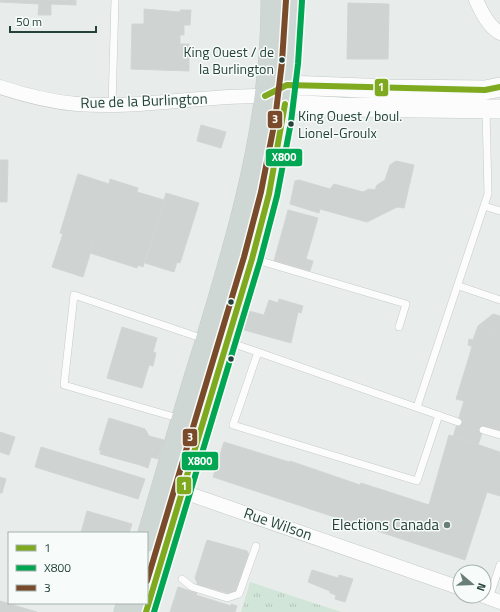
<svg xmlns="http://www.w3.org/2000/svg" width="500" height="612" viewBox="0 0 500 612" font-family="'Titillium Web',sans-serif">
<defs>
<pattern id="grass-tufts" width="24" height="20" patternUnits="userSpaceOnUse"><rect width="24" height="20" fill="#d1e6d8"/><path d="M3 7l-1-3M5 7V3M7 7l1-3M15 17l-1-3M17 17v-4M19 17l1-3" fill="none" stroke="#b3c6ba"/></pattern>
</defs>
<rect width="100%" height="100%" fill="#e8edeb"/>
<path fill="url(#grass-tufts)" d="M250,582L341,612H241Z"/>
<path fill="#cfd4d2" stroke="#d1d6d4" d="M0,0H76V5L51,4V15H38L39,4L0,2Z
M348,3L389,4L388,59H347Z
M144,9L180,12V10H191L190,25H184V35H180V44H189V71L131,69L132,24H144Z
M201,125L226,132L221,148L197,141Z
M0,160H8L7,202H0Z
M396,161L414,165L404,208L397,207L367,222L320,209L319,213L290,204L295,181L299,180L330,189L334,184L363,192L369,189L375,190L377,185L385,180L390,165Z
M78,174L109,184L110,179L138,188L137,192L164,200L147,254L95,238L83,277L52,267L63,234L60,233Z
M166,193L199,203L180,263L177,262L174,272L145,263Z
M288,210L318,218L306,259L313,261L310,271L274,261Z
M95,238L147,254L143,267L138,265L137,268L90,253Z
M279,299L303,306L301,313L298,312L291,343L244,330L249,311L264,315L269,300L278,303Z
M493,314L500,316V333L478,326Z
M478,326L500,333V432L484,427L478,445L453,437L464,401L456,399L469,357L472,346L468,345L469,339L473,340Z
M122,327L157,338L153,352L156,353L153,366L149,365L142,388L107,378Z
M109,418L145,429L149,436L140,465L100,454L101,451L99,450Z
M0,432L15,437L9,455L0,452Z
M449,435L500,452V496L487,492L465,560L213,477L224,442L289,462L290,461L360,485L361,483L429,505Z
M149,436L164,440L158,459L151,457L148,468L140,465Z
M41,447L145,479L138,499L35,467Z
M0,477L6,479L2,493H0Z
M87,511L132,524L129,533H81Z
M207,540L247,551L250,557L238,591L231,594L198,585L195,578Z
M312,570L338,578L339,575L353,579L345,602L335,599L336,595L330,593V591L308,582Z
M178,587L197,593L196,595L231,606V604L237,606L235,612H170Z
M0,601L37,612H0Z"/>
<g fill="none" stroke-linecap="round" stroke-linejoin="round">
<defs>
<path id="service" d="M112,105L115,0
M484,206L500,211
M254,259L406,304L399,327
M459,286L500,300
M229,342L458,422
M258,352L233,425L417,481L439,415
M417,407L488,194L486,109
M181,419L64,385L74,295L204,339
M483,430L500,435
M182,579L192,587L227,598L239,594L256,546
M489,598L500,565"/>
<path id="minor" d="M476,0C482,13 488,26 500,33
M0,87C24,95 52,102 77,104C140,109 202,95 265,96
M175,489L460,588
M484,596L500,602"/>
<path id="secondary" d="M275,91L287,85L390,89L485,90L500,87
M272,99L285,104L341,107L500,109"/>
<path id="primary" d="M147,540C166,476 184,412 204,349C239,235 273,120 272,0
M125,612L128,603
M146,612L252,259L269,194L283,121L290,63L294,0"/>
</defs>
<use href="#service" stroke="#c5cac8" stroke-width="8"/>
<use href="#minor" stroke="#c5cac8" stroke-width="15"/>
<use href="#secondary" stroke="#c3cbc8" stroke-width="20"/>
<use href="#primary" stroke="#c3ccc9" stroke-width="23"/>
<use href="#service" stroke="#fcfcfc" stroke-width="7"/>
<use href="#minor" stroke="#fcfcfc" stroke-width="14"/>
<use href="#secondary" stroke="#fcfcfc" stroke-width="19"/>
<use href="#primary" stroke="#cfd7d5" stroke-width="22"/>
<defs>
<path id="bus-1" d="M265,96L287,85L485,90L500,87
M146,612L252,259L269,194L285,104"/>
<path id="bus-2" d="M154,612L260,261L277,196L291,122L298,64L302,1"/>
<path id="bus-3" d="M147,581L244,257L261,192L275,120L282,62L286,0"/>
</defs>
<use href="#bus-1" stroke="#f7fbf9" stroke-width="9"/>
<use href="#bus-2" stroke="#f7fbf9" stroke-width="9"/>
<use href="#bus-3" stroke="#f7fbf9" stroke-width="9"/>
<use href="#bus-1" stroke="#7fa91f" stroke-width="6"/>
<use href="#bus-2" stroke="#00a651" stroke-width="6"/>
<use href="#bus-3" stroke="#7a4b2a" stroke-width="6"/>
</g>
<g fill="#24423a" stroke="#f7fbf9" stroke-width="1.5">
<circle cx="282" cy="60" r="3.5"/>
<circle cx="291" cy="124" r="3.5"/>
<circle cx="231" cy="302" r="3.5"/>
<circle cx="231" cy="359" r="3.5"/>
</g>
<circle fill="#697e78" stroke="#f7fbf9" stroke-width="1.5" cx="447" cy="525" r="4"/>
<g text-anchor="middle" stroke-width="3" stroke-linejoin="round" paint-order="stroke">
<g font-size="14" fill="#24423a" stroke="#f7fbf9" text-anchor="end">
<text x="274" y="57">King Ouest / de<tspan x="274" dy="17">la Burlington</tspan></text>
<text x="298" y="121" text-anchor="start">King Ouest / boul.<tspan x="298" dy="17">Lionel-Groulx</tspan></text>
</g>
<g font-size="15" fill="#24423a" stroke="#f7fbf9">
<text transform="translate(144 101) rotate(-2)" y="5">Rue de la Burlington</text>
<text transform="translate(278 524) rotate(19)" y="5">Rue Wilson</text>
</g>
<g font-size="15" fill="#24423a" stroke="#f7fbf9" text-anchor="end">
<text x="439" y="530">Elections Canada</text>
</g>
</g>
<g stroke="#f7fbf9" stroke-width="1.5">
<rect x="374" y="78" width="15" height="19" rx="4" fill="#7fa91f"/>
<rect x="267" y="110" width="16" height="19" rx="4" fill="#7a4b2a"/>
<rect x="265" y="148" width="38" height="19" rx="4" fill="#00a651"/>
<rect x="182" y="428" width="16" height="19" rx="4" fill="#7a4b2a"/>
<rect x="181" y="451" width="38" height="20" rx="4" fill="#00a651"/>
<rect x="176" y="476" width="16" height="19" rx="4" fill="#7fa91f"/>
</g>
<g font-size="11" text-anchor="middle" font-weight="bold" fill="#fff">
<text x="381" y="91">1</text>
<text x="275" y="123">3</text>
<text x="284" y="161">X800</text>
<text x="190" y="441">3</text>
<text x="200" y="465">X800</text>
<text x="184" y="490">1</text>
</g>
<rect x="8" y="532" width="140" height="72" fill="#f7fbf9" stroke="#a3b1ad"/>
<rect x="16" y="545" width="20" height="6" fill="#7fa91f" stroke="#a3b1ad"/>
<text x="44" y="552" font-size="12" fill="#24423a">1</text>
<rect x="16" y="565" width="20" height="6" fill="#00a651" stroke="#a3b1ad"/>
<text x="44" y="572" font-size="12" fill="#24423a">X800</text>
<rect x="16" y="585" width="20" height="6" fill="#7a4b2a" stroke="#a3b1ad"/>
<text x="44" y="592" font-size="12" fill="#24423a">3</text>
<g transform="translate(472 584) rotate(109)"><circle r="19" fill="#f7fbf9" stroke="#a3b1ad"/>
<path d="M0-3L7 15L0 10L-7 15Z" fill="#697e78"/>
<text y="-6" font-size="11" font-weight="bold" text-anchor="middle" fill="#24423a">N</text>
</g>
<path d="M10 26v6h86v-6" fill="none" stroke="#24423a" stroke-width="2"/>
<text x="16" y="26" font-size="12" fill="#24423a" stroke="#f7fbf9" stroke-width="3" paint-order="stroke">50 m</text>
</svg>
